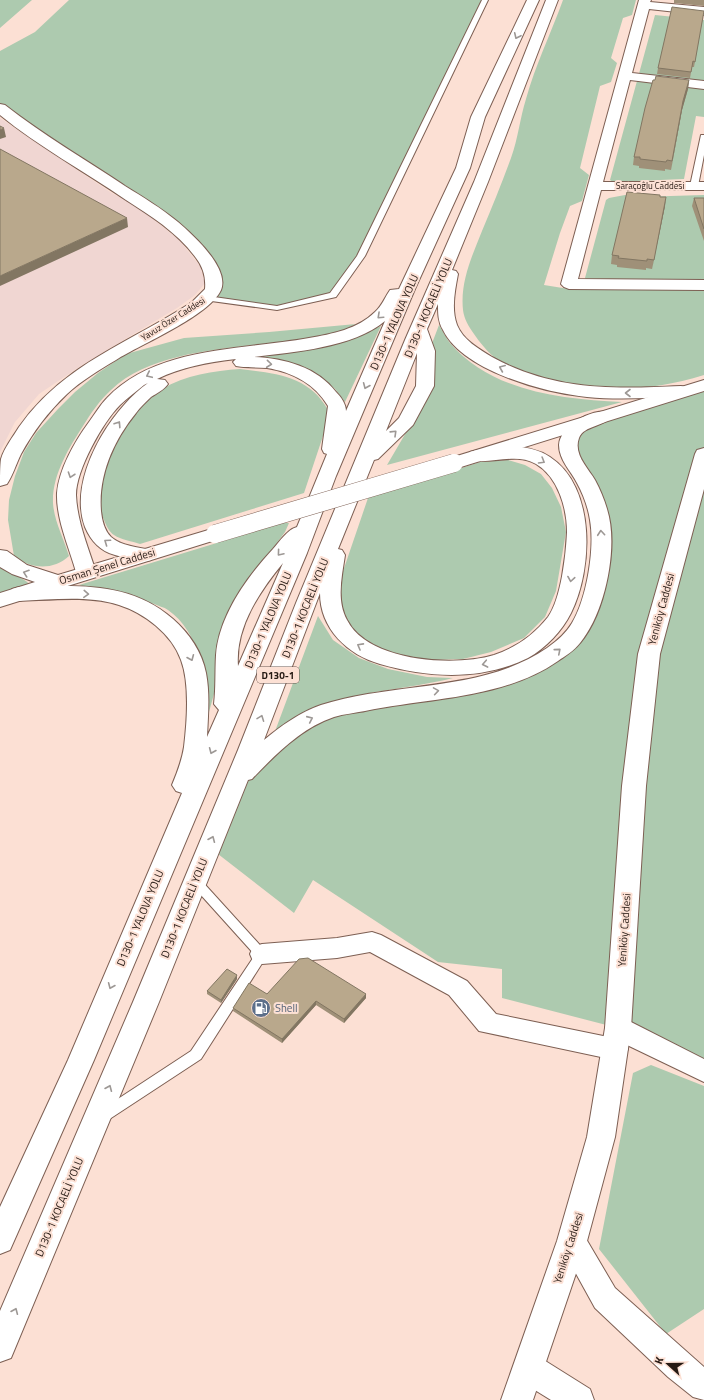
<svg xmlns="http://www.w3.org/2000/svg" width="704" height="1400" viewBox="0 0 704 1400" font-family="'Titillium Web',sans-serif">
<rect width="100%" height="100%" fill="#fce0d4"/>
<path fill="#f0d6d2" d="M0,118L110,192L141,209L179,240L200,266L205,283L195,295L177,308L82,365L39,394L15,422L0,452Z"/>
<path fill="#adcaaf" d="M0,0H32L0,28Z
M69,0H485L361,256L333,295L277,308L207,298L213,289L195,247L0,108V51L35,32Z
M563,0H636L632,15L623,18L611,58L617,63L611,82L600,86L580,168L589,175L582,201L570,206L560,233L544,285L575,290L704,288V375C649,392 599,393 543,378C510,370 494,363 474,334C469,327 464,319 463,310C460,282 472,256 482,231C492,207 502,183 511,158C518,139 520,118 526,99C535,66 551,33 563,0Z
M655,15L704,20V117L696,116L684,179L613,182L610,180Z
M625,195L637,197L704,195V279L587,281L585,278L606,200L609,198Z
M356,324C332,337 307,339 280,342C227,349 152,351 111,390C100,400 91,413 83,426C69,448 52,475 53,503C54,521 64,539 69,556C53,571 30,569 14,556L8,520L9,500L15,476L24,452L36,433L58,409L75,392L98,373L126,354L184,338L269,332Z
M439,325C443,331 446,338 450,343C492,392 562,399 622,402L387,465L411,424L431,346Z
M381,326L345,402L335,389L321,378L246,359H221L348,340Z
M240,369C275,373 310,376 328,410L324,433L304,493L140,544C132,541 121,540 114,535C109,532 106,525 104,520C98,506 98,487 102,472C104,467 108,461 110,456C123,431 138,405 162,389C185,375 214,371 240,369Z
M704,385V1071L618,1028L502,998V969L438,962L313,880L294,913L209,847L237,779L301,723L480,683L574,637L601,543L573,431Z
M508,460L525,465L541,474L552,488L561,507L566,532L556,591L545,617L524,638L491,652L463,659L430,660L404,656L370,645L350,626L342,608L340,580L368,498L480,462Z
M282,523H289L285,532L262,563L217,683L209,712C205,678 200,632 168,610C164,607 158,606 154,604C130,596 104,592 79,585Z
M0,566C8,573 25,578 29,584L0,593Z
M318,616L333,640L359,658L388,669L427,677L453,678C405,690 352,691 307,711C295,715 284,726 274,734Z
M651,1065L704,1086V1309L666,1334L599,1249L633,1073Z"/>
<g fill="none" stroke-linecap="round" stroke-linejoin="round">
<defs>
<path id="lane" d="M482,0H488L365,256L336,297L277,310L204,300L203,298L204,296H207L277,306L330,293L357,256Z
M701,135H704V155L698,186L694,188L690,186Z
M195,876L199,878L268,954L201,1059L108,1120L103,1122L98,1120L96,1116L98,1112L191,1051L255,955L191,884L189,881L191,878Z"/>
<path id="street" d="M639,0H651L650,2L704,7V15L649,9L632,73L704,81V89L630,80L603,182H704V190H601L578,279L704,280V290L569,289L564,287L561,284Z
M372,932L381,935L467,981L496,1014L613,1038L609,1036L605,1028L609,1020L618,1017L627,1020L704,1059V1082L625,1044L628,1049L624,1057L615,1060L479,1031L449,995L370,952L337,958L262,964L253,961L250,954L253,947L262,944L337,938Z
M572,1228L582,1232L615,1288L704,1367V1400L693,1397L668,1377L595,1308L558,1241L562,1232Z
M528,1353L539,1357L590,1389L594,1400H551L517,1379L513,1368L517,1357Z"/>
<path id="secondary" d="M0,104L5,105C43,135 85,159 125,186C143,197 161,208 178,222C192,234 230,268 221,290C209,316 141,344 116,360C99,370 81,381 67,394C48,412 33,432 21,454C16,464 13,475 7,484L0,486C0,478 0,466 1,459C4,448 13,437 19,427C64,363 130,343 192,302L205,289C206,277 203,267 196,258C178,233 151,216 126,200C84,171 39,147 0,115Z
M704,380V391L461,467L454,469L447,467L445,463L447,459Z
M704,448V489L660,654L646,786L631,1028L615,1137L587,1241L533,1400H501L557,1241L587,1137L605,1028L622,786L638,654L695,454L697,450Z
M215,528L222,530L225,534L222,538L0,607V593L35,582L12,574L0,567V550L7,551L27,565L58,575Z"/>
<path id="highway" d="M527,0H539L485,117L470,168L415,289L336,476L307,553L94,1060L10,1250L0,1254V1207L68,1060L182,793L176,791L172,785C177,773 182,760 184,747C187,722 190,684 181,660C172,634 144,613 119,605C87,595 51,600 19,601L12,599L9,594L12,589L19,587C75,586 128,580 173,619C189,633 202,652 206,673C210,694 208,715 207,737L219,710L214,704C216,688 215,671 216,655C219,616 247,577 273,549C279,542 288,529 297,527L327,454L324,453L322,449L328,406C315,384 292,372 267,368C256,367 246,368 236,366L233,362L236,359C208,362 182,367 157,379L165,380L168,384C164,390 157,393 151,397C146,402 140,407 136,413C114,440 98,475 101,511C102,520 104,530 111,537C121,546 138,547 151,550L154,555L151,560C140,563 127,558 115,555C100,551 91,541 85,527C67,479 110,410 148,383L144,385C136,392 127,398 120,405C103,422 76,470 76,495C77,521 88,547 96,572L93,577L86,579L79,577L76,572C69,547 56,519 57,493C59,469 75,441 89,422C95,414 100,405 107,398C156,346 244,350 309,338C332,334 358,329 375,312C382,306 385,297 390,290L399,289L456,168L471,117ZM385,321L346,411C346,404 341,397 336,392C317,367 284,358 253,357C293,352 353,348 385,321ZM283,563L238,666C235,627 260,591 283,563Z
M546,0H558L488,182L452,270L456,271L458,274C455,290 451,309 457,325C463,340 479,349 492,357C554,391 613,389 681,386L687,387L690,391L687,395L681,396C650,398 618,400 587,397C545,393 463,371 443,330C438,322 438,313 438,304L427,329L435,351L434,386L413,425L378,459L374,460L338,549L342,550L345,555C342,576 336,600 347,620C368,662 455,667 494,655C515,648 534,635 548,617C561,599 566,555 567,532C567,508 558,477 536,464C515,452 492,465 470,460L468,456L470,452C494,446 528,442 550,457C596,487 593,569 571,613C562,631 546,648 528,658C481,681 429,678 380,664C348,655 320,629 320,593L264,740C281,726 300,712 321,705C395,681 481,693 547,648C557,641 566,633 572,623C587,598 595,548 590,520C588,507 583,494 577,483C571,471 559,460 559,445C560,426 592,408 609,412L612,416C605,427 584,425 579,438C573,454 588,468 595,480C600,489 604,499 607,509C619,547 605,613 580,643C574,651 565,656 558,661C504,699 427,698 365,711C355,713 344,714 334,717C301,728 275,755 252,779L248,780L159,1002L11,1358L0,1362V1311L133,1002L238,750L296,603L405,340L474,182ZM417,353L416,386L399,418L386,431Z"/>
</defs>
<use href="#lane" stroke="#7d5f53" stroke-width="2"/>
<use href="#street" stroke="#7d5f53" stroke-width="2"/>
<use href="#secondary" stroke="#7d5f53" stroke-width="2"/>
<use href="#highway" stroke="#7d5f53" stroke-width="2"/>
<use href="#lane" fill="#fff" fill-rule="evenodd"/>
<use href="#street" fill="#fff" fill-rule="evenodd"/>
<use href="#secondary" fill="#fff" fill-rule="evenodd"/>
<use href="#highway" fill="#fff" fill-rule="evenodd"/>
<defs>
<path id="secondary-bridge" d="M215,534L454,463"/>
</defs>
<use href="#secondary-bridge" stroke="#7d5f53" stroke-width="19" stroke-linecap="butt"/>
<use href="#secondary-bridge" stroke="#fff" stroke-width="18"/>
</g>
<path fill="#9f9078" d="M674,0H704V6L674,3Z
M704,11L694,67H692L690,78L657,74L658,68Z
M689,80L688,89L682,110L671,170L665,169V171L639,168V166L633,165L634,157Z
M660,197L665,206L652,269L646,268V270L617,267V265L611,264L612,255Z
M694,198H704V241L692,206Z
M237,979L221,1003L207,994V991Z
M267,994L366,998L344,1023L316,1005L282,1043L233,1011V1008Z"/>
<path fill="#827662" d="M689,80L688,89L682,110L671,170L683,101Z
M4,128L6,137L0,139V130Z
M666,197L665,206L652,269L654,260Z
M127,218L128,227L0,286V276Z
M237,975V979L221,1003V1000Z
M366,994V998L344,1023V1019Z
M316,1001V1005L282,1043V1039Z"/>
<path fill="#b9a88c" stroke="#827662" d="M672,7L704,11L695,62L693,61L691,72L658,68Z
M656,76L689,80L683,101L672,161L667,160L666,162L640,159V157H634L645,108L653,80H655Z
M0,126L4,128L0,130Z
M0,149L127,218L0,276Z
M627,192L660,195V197H666L654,260L647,259V261L618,258L619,256L612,255Z
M694,198H704V229Z
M308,958L366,994L344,1019L316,1001L282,1039L233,1008L249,983L267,994L299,959Z
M227,969L237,975L221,1000L207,991Z"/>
<defs><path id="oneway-chevron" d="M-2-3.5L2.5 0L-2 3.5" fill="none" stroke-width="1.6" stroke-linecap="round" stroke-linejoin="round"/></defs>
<g stroke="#9d9895">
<use href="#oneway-chevron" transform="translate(517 36) rotate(115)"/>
<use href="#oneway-chevron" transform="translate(380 316) rotate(137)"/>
<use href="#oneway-chevron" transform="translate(269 364) rotate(6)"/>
<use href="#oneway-chevron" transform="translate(502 368) rotate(-157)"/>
<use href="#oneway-chevron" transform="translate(149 375) rotate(155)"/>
<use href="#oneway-chevron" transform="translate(366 386) rotate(113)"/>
<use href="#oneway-chevron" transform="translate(628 393) rotate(180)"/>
<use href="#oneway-chevron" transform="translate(118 424) rotate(-57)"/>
<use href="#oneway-chevron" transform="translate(394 433) rotate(-44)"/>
<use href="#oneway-chevron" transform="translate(542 461) rotate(31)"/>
<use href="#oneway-chevron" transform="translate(71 475) rotate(109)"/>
<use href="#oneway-chevron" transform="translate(601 533) rotate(-95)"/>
<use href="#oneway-chevron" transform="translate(107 542) rotate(-145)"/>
<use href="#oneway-chevron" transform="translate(280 553) rotate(130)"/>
<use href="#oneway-chevron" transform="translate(26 573) rotate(-161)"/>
<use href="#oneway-chevron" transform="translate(571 579) rotate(99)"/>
<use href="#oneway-chevron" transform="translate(86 594) rotate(3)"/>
<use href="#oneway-chevron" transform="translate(360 646) rotate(-151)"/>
<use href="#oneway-chevron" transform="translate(558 651) rotate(-41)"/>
<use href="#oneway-chevron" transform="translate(191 658) rotate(67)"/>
<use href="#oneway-chevron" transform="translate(485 664) rotate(169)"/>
<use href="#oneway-chevron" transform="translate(436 691) rotate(-9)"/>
<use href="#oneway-chevron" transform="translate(261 718) rotate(-69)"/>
<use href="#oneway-chevron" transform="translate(310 719) rotate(-24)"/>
<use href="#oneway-chevron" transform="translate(212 751) rotate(113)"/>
<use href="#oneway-chevron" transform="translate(212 839) rotate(-67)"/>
<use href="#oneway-chevron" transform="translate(111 986) rotate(113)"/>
<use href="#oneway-chevron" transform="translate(109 1088) rotate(-67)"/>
<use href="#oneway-chevron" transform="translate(15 1311) rotate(-67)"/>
</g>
<defs>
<symbol id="fuel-disc" viewBox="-11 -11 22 22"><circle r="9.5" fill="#5c6f8a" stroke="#fce0d4"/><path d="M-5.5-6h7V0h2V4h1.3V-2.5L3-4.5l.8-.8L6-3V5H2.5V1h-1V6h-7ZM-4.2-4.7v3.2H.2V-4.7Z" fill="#fff"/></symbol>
</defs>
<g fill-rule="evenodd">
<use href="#fuel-disc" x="250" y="997" width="22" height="22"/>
</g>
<g text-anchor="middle" stroke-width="4" stroke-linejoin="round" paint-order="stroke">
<g font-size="9" fill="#261a14" stroke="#fce0d4">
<text x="650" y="189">Saraçoğlu Caddesi</text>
<text transform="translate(173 319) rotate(-32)" y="3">Yavuz Özer Caddesi</text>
</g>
<rect fill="#fce0d4" stroke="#66554e" stroke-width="1" x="257" y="667" width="42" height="16" rx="3"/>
<g font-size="10" font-weight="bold" fill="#261a14">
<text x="278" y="679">D130-1</text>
</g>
<g font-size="11" fill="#261a14" stroke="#fce0d4">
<text transform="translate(428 308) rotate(-67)" y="4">D130-1 KOCAELİ YOLU</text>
<text transform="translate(394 322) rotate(-66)" y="4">D130-1 YALOVA YOLU</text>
<text transform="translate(107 566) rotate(-17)" y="4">Osman Şenel Caddesi</text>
<text transform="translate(305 608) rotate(-68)" y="4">D130-1 KOCAELİ YOLU</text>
<text transform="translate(661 609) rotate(-75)" y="4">Yeniköy Caddesi</text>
<text transform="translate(268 620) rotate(-67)" y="4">D130-1 YALOVA YOLU</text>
<text transform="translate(184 908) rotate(-68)" y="4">D130-1 KOCAELİ YOLU</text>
<text transform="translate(140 918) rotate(-67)" y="4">D130-1 YALOVA YOLU</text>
<text transform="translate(624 930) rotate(-86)" y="4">Yeniköy Caddesi</text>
<text transform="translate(59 1207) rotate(-67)" y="4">D130-1 KOCAELİ YOLU</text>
<text transform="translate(568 1248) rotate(-72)" y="4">Yeniköy Caddesi</text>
</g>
<g font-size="11" fill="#4e5e75" stroke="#fce0d4" text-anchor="start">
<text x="275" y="1012">Shell</text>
</g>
</g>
<g transform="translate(668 1364) rotate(291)" stroke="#fce0d4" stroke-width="3" paint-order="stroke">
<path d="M0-3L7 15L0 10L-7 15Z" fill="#261a14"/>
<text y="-6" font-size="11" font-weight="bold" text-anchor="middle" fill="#261a14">K</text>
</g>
</svg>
